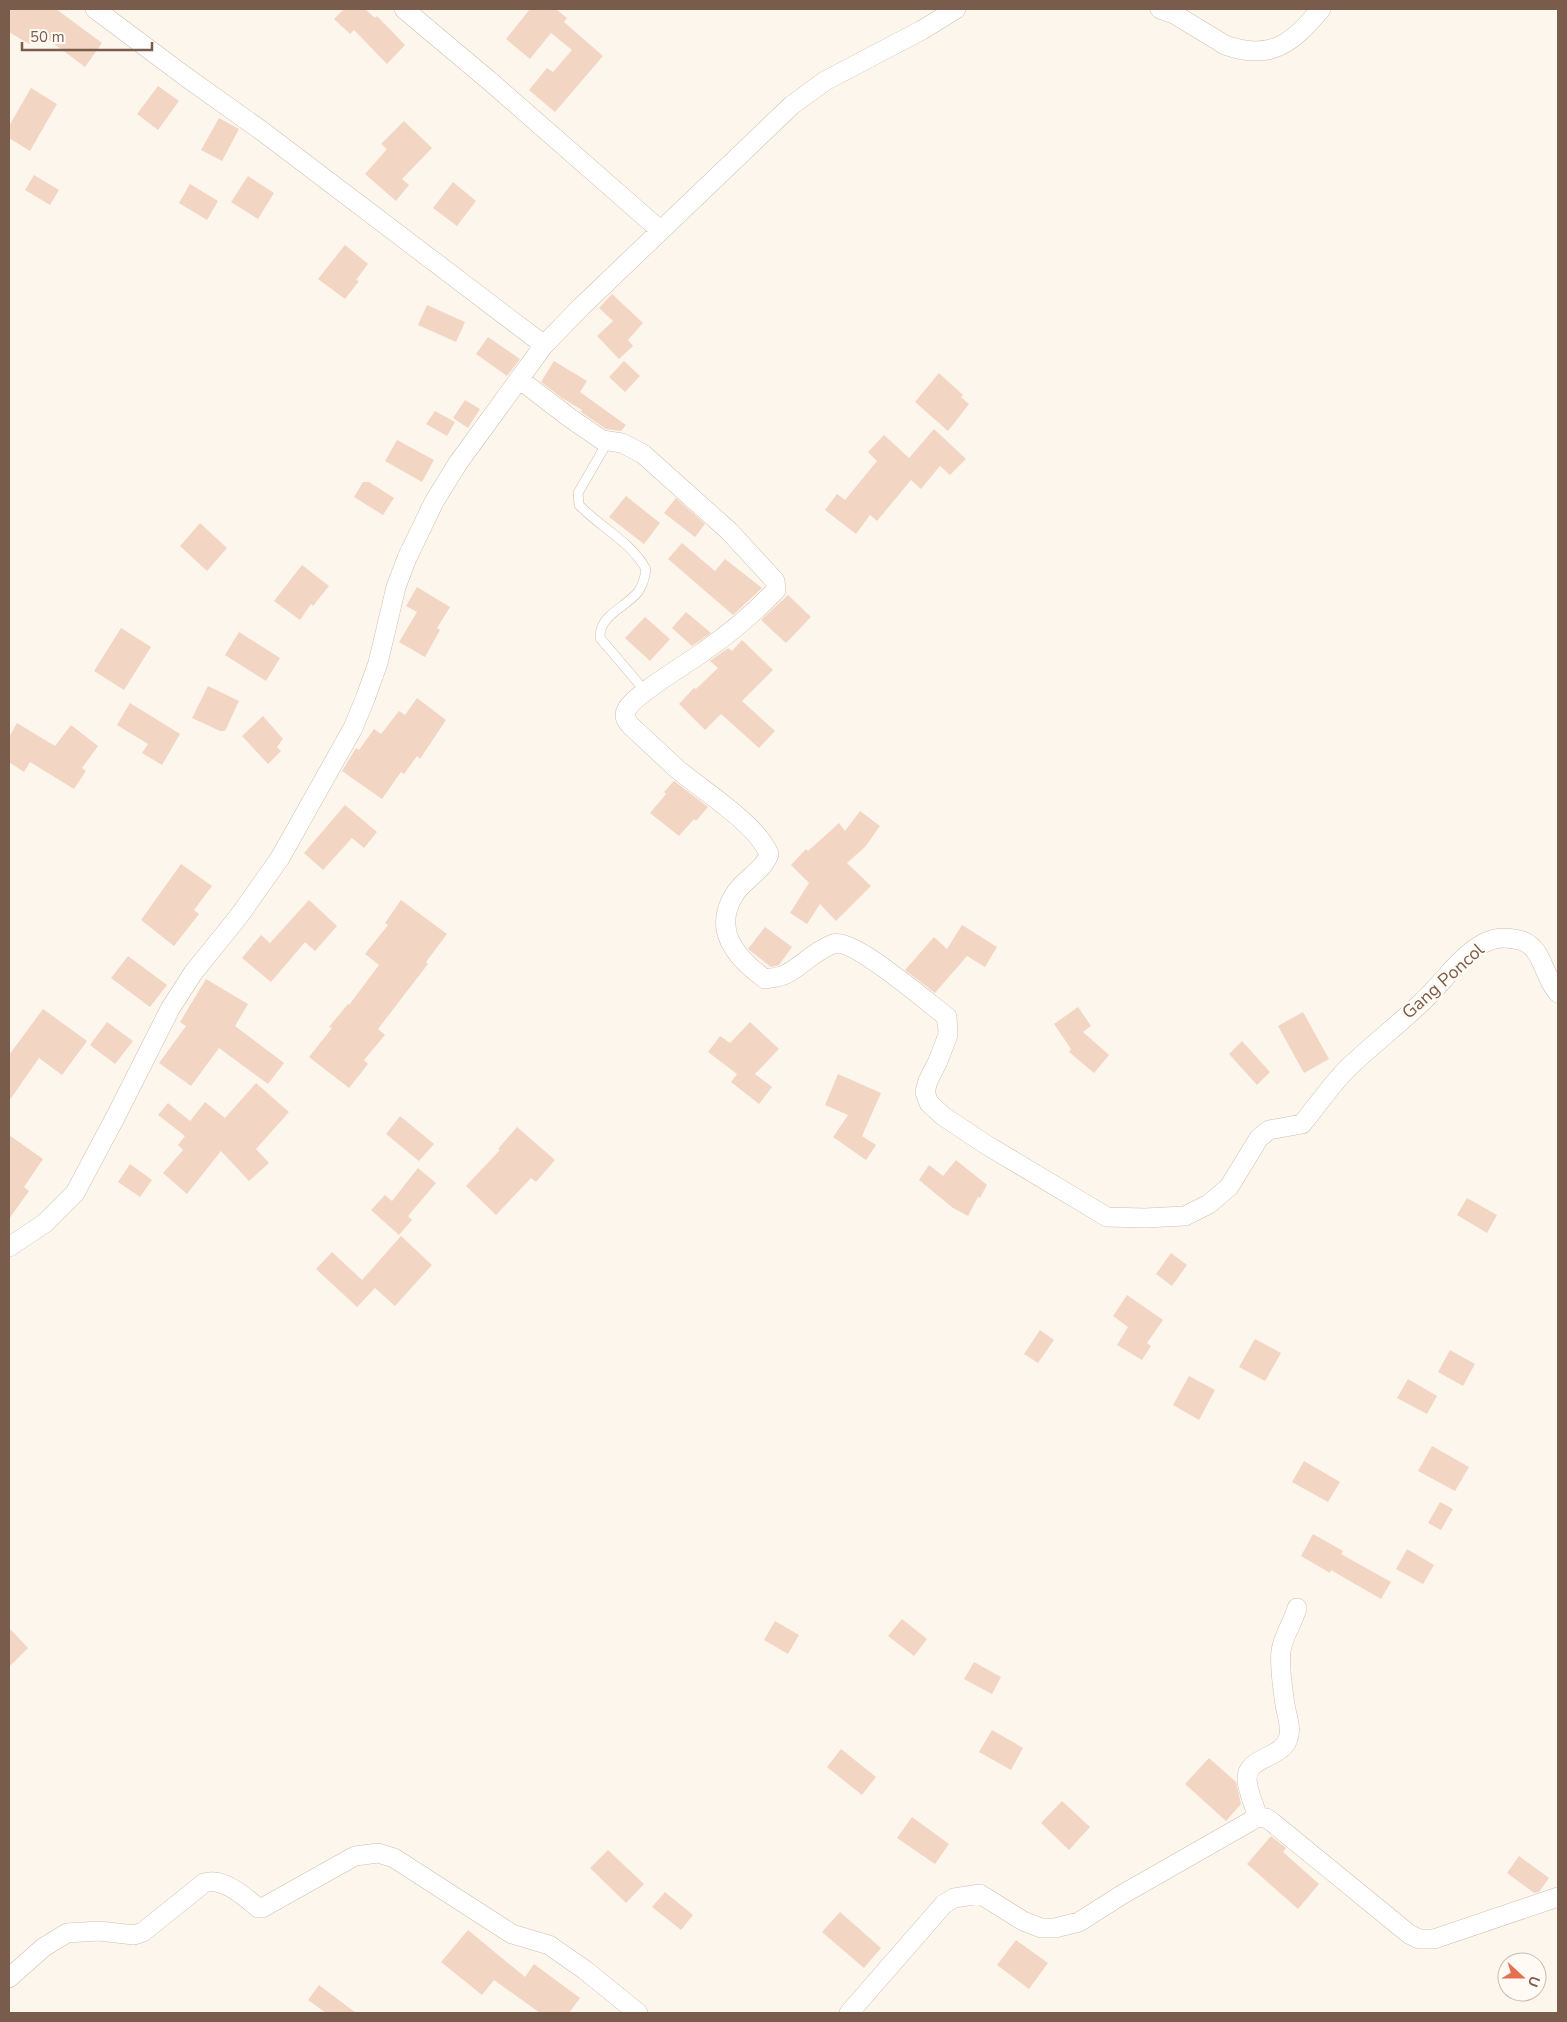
<svg xmlns="http://www.w3.org/2000/svg" width="1567" height="2022" viewBox="0 0 1567 2022" font-family="'Nunito Sans',sans-serif">
<rect width="100%" height="100%" fill="#fdf6ec"/>
<path fill="#f3d5c3" d="M9,9H56L102,43L85,67L37,31L29,44L9,32Z
M344,9H365L375,18L377,16L405,45L387,64L354,30L350,34L334,19Z
M530,9H556L567,18L564,22L603,56L555,112L529,90L547,68L553,72L572,50L551,33L530,59L506,39Z
M158,86L179,101L158,130L137,114Z
M31,88L57,104L30,151L9,138V126Z
M219,118L239,129L222,161L201,150Z
M404,121L432,148L402,179L409,185L396,201L365,174L387,149L381,144Z
M34,175L59,190L50,205L25,190Z
M248,176L274,193L258,219L231,202Z
M453,182L476,201L457,226L433,208Z
M190,184L218,201L207,220L179,203Z
M345,245L368,264L356,280L359,281L345,299L318,279Z
M612,294L643,323L628,340L633,346L619,359L597,336L613,321L599,308Z
M427,305L465,322L456,342L418,325Z
M488,337L520,359L507,376L476,354Z
M554,361L587,381L580,392L626,425L621,431L606,429L581,412L582,410L562,398L541,382Z
M624,361L640,376L625,392L609,377Z
M939,373L963,395L961,397L969,404L948,431L915,402Z
M465,400L480,409L468,428L453,418Z
M435,411L455,422L447,436L426,424Z
M934,429L966,459L950,475L940,466L921,489L911,480L877,521L870,515L856,534L825,510L837,494L845,500L877,461L868,452L884,435L909,458Z
M397,440L434,460L422,482L385,461Z
M363,482H369L394,498L383,515L354,497Z
M626,496L660,523L644,544L609,517Z
M676,498L705,524L695,537L664,513Z
M200,523L227,548L207,571L180,546Z
M682,543L715,571L725,559L762,588L733,615L668,559Z
M302,565L329,586L313,606L311,604L300,620L274,601Z
M417,587L450,607L437,628L440,630L425,657L399,642L417,612L406,606Z
M788,595L811,617L786,643L761,620Z
M686,612L711,633L692,646L672,628Z
M645,617L670,639L650,661L625,638Z
M121,628L151,647L124,690L94,671Z
M239,632L280,658L266,681L225,655Z
M742,640L773,670L742,701L775,731L759,748L721,714L705,730L679,704L694,688L696,689L718,668L710,661L728,648L732,651Z
M208,686L239,701L225,731H220L192,718Z
M417,698L446,720L420,759L417,756L404,774L401,772L382,799L342,771L356,748L359,750L374,729L381,734L399,711L405,715Z
M130,703L180,734L162,765L142,753L148,744L117,725Z
M263,716L283,739L277,747L281,751L268,764L242,736Z
M17,723L55,746L71,725L98,746L82,768L86,771L74,789L30,762L24,772L9,762V737Z
M674,781L708,807L696,821L694,819L679,836L650,813L666,794L664,792Z
M345,805L377,832L364,848L352,838L323,870L304,853Z
M860,811L880,826L865,847L847,863L871,886L836,921L820,904L807,924L790,913L809,883L791,865L806,849L808,851L839,823L845,831Z
M181,864L212,886L194,910L199,914L174,946L141,920Z
M309,900L337,926L315,951L305,942L271,982L242,958L261,935L270,943Z
M401,900L447,934L426,962L428,964L378,1029L385,1035L364,1060L368,1064L349,1088L309,1057L332,1028L329,1027L348,1004L349,1005L379,965L365,954L388,925L385,923Z
M962,925L997,947L985,967L967,956L935,993L905,970L934,937L947,949Z
M765,927L792,947L779,965L771,967L748,949Z
M128,956L167,985L150,1007L111,978Z
M206,979L248,1004L235,1026L284,1063L268,1084L219,1048L191,1086L159,1063L186,1026L180,1022Z
M1078,1007L1091,1026L1083,1032L1109,1055L1094,1073L1069,1052L1071,1049L1054,1024Z
M43,1009L87,1041L62,1075L39,1058L9,1101V1055Z
M1303,1012L1329,1059L1304,1073L1278,1026Z
M107,1022L133,1041L115,1064L90,1045Z
M750,1022L779,1049L755,1074L772,1087L759,1104L731,1082L737,1074L708,1052L720,1036L730,1043Z
M1242,1041L1270,1072L1257,1085L1229,1054Z
M838,1074L881,1093L862,1136L876,1145L866,1160L833,1137L848,1115L825,1105Z
M256,1083L289,1112L256,1149L269,1163L249,1181L221,1151L187,1194L163,1173L183,1150L178,1145L185,1136L158,1115L168,1103L190,1121L205,1102L225,1118Z
M400,1116L434,1144L419,1161L386,1134Z
M517,1127L555,1160L536,1182L531,1178L496,1215L466,1186L500,1150L498,1149Z
M9,1135L43,1159L24,1187L29,1191L9,1219Z
M956,1160L987,1185L980,1198L978,1197L968,1216L953,1208L919,1180L929,1165L943,1176Z
M130,1164L152,1180L140,1197L118,1182Z
M418,1168L436,1183L408,1216L412,1220L399,1235L371,1210L385,1195L392,1201Z
M1467,1198L1497,1215L1487,1233L1457,1215Z
M401,1236L432,1265L395,1306L375,1288L357,1307L316,1269L332,1252L362,1280Z
M1171,1253L1187,1265L1172,1286L1156,1274Z
M1127,1295L1163,1320L1147,1343L1151,1346L1142,1360L1117,1345L1128,1327L1113,1316Z
M1040,1330L1054,1340L1038,1363L1024,1354Z
M1255,1339L1281,1353L1265,1381L1239,1367Z
M1450,1350L1475,1364L1463,1386L1438,1372Z
M1189,1376L1215,1390L1199,1420L1173,1405Z
M1408,1379L1437,1396L1427,1414L1397,1398Z
M1432,1446L1469,1467L1455,1491L1418,1471Z
M1304,1461L1340,1482L1328,1502L1292,1482Z
M1440,1502L1453,1509L1441,1530L1428,1523Z
M1313,1534L1343,1551L1341,1554L1391,1582L1381,1599L1331,1570L1330,1573L1301,1556Z
M1407,1549L1434,1565L1423,1584L1396,1569Z
M902,1619L927,1639L914,1656L888,1636Z
M775,1621L799,1635L788,1654L764,1640Z
M9,1628L28,1648L9,1667Z
M974,1662L1001,1677L992,1694L964,1679Z
M992,1730L1023,1748L1011,1770L979,1752Z
M841,1749L876,1777L862,1795L827,1767Z
M1209,1758L1236,1782L1241,1804L1226,1821L1185,1784Z
M1062,1801L1090,1827L1069,1850L1041,1823Z
M912,1817L949,1844L935,1864L897,1838Z
M1271,1836L1286,1848L1283,1852L1319,1884L1298,1909L1247,1864Z
M608,1850L644,1884L626,1903L590,1868Z
M1519,1856L1549,1878L1539,1892L1534,1893L1507,1873Z
M665,1892L693,1915L681,1930L652,1907Z
M840,1912L881,1948L864,1968L822,1932Z
M468,1930L525,1977L534,1964L580,1998L569,2013H540L494,1980L482,1995L441,1962Z
M1016,1940L1048,1963L1029,1989L997,1965Z
M319,1985L356,2013H326L308,2000Z"/>
<g fill="none" stroke-linecap="round" stroke-linejoin="round">
<defs>
<path id="service" d="M608,441L578,493L579,505C600,527 631,542 646,569C645,577 643,585 638,592C625,608 599,615 600,638L646,692"/>
<path id="minor" d="M95,9L186,77L262,131L544,345
M404,9L492,83L660,230
M1160,9L1174,14L1225,45C1272,62 1293,42 1321,9
M519,379L570,418L602,440L622,443L643,454L729,531L775,581L776,590C754,613 729,634 703,652C688,663 634,695 627,709C623,716 626,721 631,726C646,740 661,754 676,768C703,791 756,823 769,854C764,870 746,878 736,892C711,929 735,957 765,979C772,978 782,977 788,973C804,964 813,952 833,944C853,937 928,1003 947,1017L948,1035L938,1061L928,1081L925,1092L929,1103L943,1116L985,1144L1107,1217L1145,1218L1185,1216L1209,1204L1229,1187L1259,1138L1269,1130L1302,1124C1317,1106 1331,1085 1348,1068C1372,1045 1398,1025 1422,1002C1443,983 1460,955 1486,942C1498,936 1510,937 1523,941C1543,949 1544,978 1558,993
M9,1247L45,1223L75,1193L116,1116L170,1009L193,973L239,916L280,858L353,728L365,699L378,663L396,587L407,558L434,502L458,463L544,345L582,306L792,105L825,81L922,30L956,9
M1258,1817C1254,1805 1248,1792 1247,1780C1246,1756 1280,1760 1288,1739C1292,1729 1287,1716 1285,1705C1283,1690 1279,1666 1281,1651C1283,1636 1293,1623 1297,1608
M9,1978L44,1947L67,1933L99,1931L134,1935L143,1932L204,1883C223,1877 244,1896 258,1908H262L355,1856L378,1853L394,1858L512,1934L549,1945L585,1970L638,2013
M849,2013L944,1904L954,1898L980,1894L1023,1921L1041,1928H1055L1079,1922L1123,1894L1258,1817L1266,1818L1272,1822L1409,1934L1419,1939H1434L1558,1897"/>
</defs>
<use href="#service" stroke="#d1beb0" stroke-width="10"/>
<use href="#minor" stroke="#d1beb0" stroke-width="20"/>
<use href="#service" stroke="#fff" stroke-width="9"/>
<use href="#minor" stroke="#fff" stroke-width="19"/>
</g>
<g text-anchor="middle" stroke-width="5" stroke-linejoin="round" paint-order="stroke">
<g font-size="18" fill="#7a5c4d" stroke="#fffaf3">
<text transform="translate(1443 981) rotate(-42)" y="6">Gang Poncol</text>
</g>
</g>
<rect width="1567" height="2022" fill="none" stroke="#7a5c4d" stroke-width="20"/>
<g transform="translate(1522 1977) rotate(111)"><circle r="24" fill="#fffaf3" stroke="#cabbb1"/>
<path d="M0-4L9 19L0 12L-9 19Z" fill="#e76f51"/>
<text y="-8" font-size="14" font-weight="bold" text-anchor="middle" fill="#7a5c4d">U</text>
</g>
<path d="M22 42v8h130v-8" fill="none" stroke="#7a5c4d" stroke-width="2.5"/>
<text x="30" y="42" font-size="15" fill="#7a5c4d" stroke="#fffaf3" stroke-width="4" paint-order="stroke">50 m</text>
</svg>
